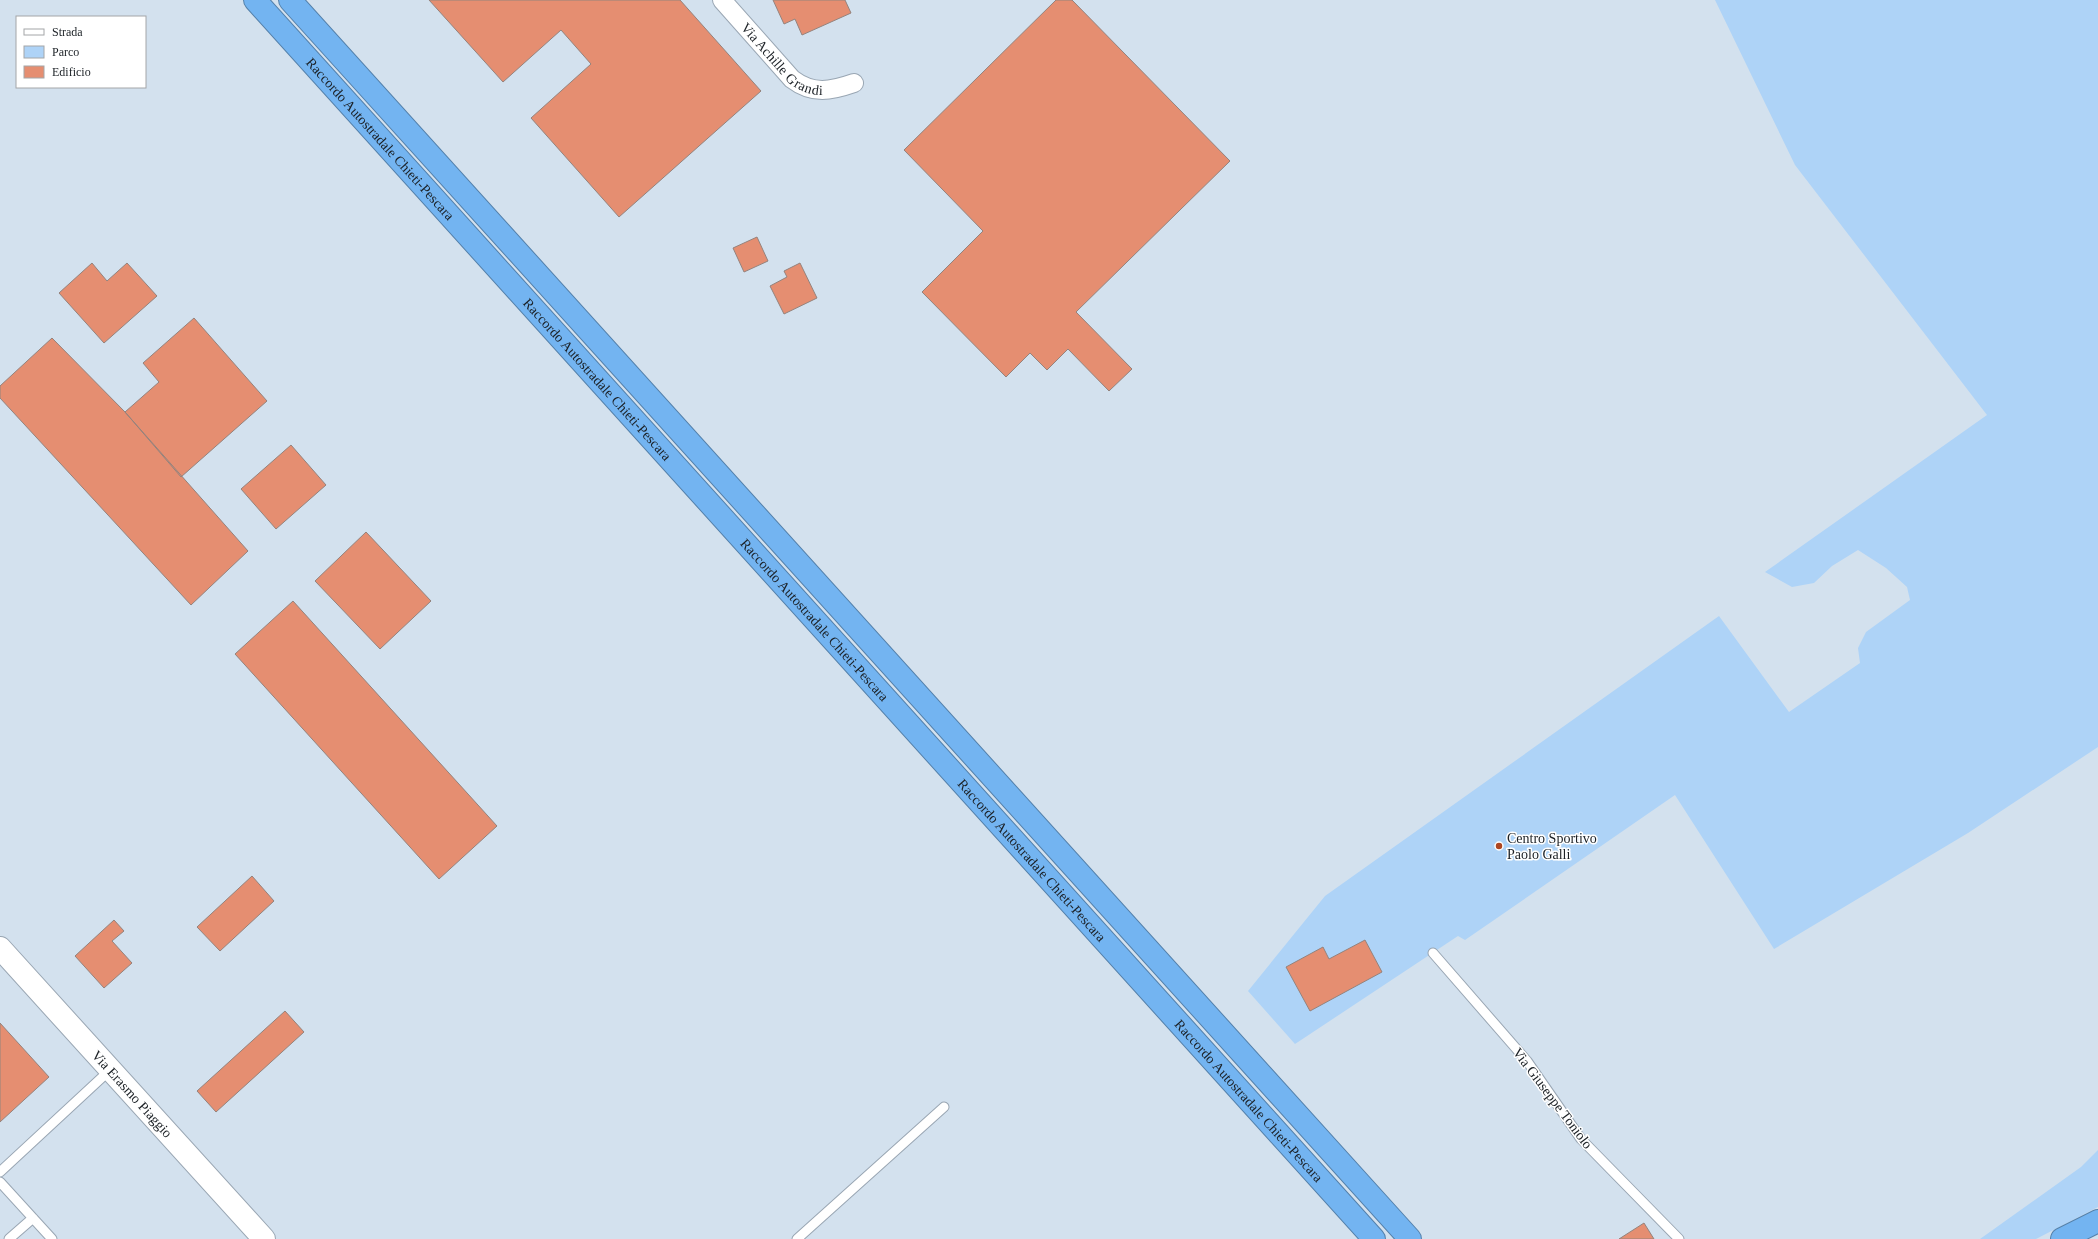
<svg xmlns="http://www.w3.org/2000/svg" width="2098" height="1239" viewBox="0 0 2098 1239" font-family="Georgia,serif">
<rect width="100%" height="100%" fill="#d3e1ee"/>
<path fill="#aed3f7" d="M1715,0H2098V747L1968,833L1774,949L1675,795L1465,940L1458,936L1295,1044L1248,991L1325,896L1719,616L1789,712L1860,663L1858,648L1866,632L1910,600L1907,587L1886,568L1858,550L1832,566L1814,583L1792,587L1765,572L1987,415L1795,165Z
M2098,1150V1207L2036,1239H1980L2081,1167Z"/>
<path fill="#e58e71" stroke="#94837d" d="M429,0H680L761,91L619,217L531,118L591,64L561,30L503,82Z
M773,0H845L851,13L802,35L795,19L784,24Z
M1056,0H1072L1230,161L1076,312L1132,369L1109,391L1068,349L1047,370L1030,353L1006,377L922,292L983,231L904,150Z
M757,237L768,261L744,272L733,248Z
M92,263L107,281L127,263L157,296L104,343L59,293Z
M800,263L817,298L784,314L770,286L787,277L784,271Z
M194,318L267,401L181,477L125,412L159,382L143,363Z
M52,338L125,412L248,551L191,605L0,398V386Z
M291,445L326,485L276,529L241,489Z
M366,532L431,601L380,649L315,581Z
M293,601L497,826L439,879L235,654Z
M252,876L274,901L220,951L197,927Z
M114,920L124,931L112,941L132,963L104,988L75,956Z
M1365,940L1382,972L1310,1011L1286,967L1323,947L1329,959Z
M285,1011L304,1032L216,1112L197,1091Z
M0,1023L49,1077L0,1122Z
M1644,1223L1654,1239H1619Z"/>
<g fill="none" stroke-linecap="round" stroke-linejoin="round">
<defs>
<path id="service" d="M1433,953L1527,1061L1581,1139L1679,1239
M0,1172L110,1070
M0,1182L52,1239
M9,1239L33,1218
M797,1239L944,1107"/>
<g id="minor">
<path id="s1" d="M722,0L792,79C813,95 831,91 854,83"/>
</g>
<g id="tertiary">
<path id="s2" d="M0,948L264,1239"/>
</g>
<g id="motorway">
<path id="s3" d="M255,0L1374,1239"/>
<path d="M290,0L1410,1239"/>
<path d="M2062,1239L2098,1221"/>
</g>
</defs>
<use href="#service" stroke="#99a6b3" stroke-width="11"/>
<use href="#minor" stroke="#99a6b3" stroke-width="20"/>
<use href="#tertiary" stroke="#99a6b3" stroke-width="24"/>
<use href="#motorway" stroke="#5480aa" stroke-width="24"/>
<use href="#service" stroke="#fff" stroke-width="9"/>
<use href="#minor" stroke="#fff" stroke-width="18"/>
<use href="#tertiary" stroke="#fff" stroke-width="22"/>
<use href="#motorway" stroke="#73b4f1" stroke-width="22"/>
</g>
<circle fill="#ad4621" stroke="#fff" stroke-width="1.5" cx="1499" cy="846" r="4"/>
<g text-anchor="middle" stroke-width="3" stroke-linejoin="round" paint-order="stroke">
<g font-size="14" fill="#1b2025" stroke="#fff">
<text dy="5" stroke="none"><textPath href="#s1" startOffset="86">Via Achille Grandi</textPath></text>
<text dy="5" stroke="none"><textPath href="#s3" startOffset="187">Raccordo Autostradale Chieti-Pescara</textPath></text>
<text dy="5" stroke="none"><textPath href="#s3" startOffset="511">Raccordo Autostradale Chieti-Pescara</textPath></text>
<text dy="5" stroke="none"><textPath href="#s3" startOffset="835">Raccordo Autostradale Chieti-Pescara</textPath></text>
<text dy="5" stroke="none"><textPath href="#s3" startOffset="1159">Raccordo Autostradale Chieti-Pescara</textPath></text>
<text dy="5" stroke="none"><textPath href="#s2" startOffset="197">Via Erasmo Piaggio</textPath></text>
<text transform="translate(1553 1098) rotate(53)" y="5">Via Giuseppe Toniolo</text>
<text dy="5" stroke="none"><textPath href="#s3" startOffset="1483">Raccordo Autostradale Chieti-Pescara</textPath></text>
</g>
<g font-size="14" fill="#1b2025" stroke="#fff" text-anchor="start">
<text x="1507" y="843">Centro Sportivo<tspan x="1507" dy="16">Paolo Galli</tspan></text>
</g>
</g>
<rect x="16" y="16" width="130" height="72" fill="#ffffff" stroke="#a4a6a8"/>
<rect x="24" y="29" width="20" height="6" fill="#ffffff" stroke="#a4a6a8"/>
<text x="52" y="36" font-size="12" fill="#1b2025">Strada</text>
<rect x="24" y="46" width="20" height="12" fill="#aed3f7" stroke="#a4a6a8"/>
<text x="52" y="56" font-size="12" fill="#1b2025">Parco</text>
<rect x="24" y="66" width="20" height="12" fill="#e58e71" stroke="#a4a6a8"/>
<text x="52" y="76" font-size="12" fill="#1b2025">Edificio</text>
</svg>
